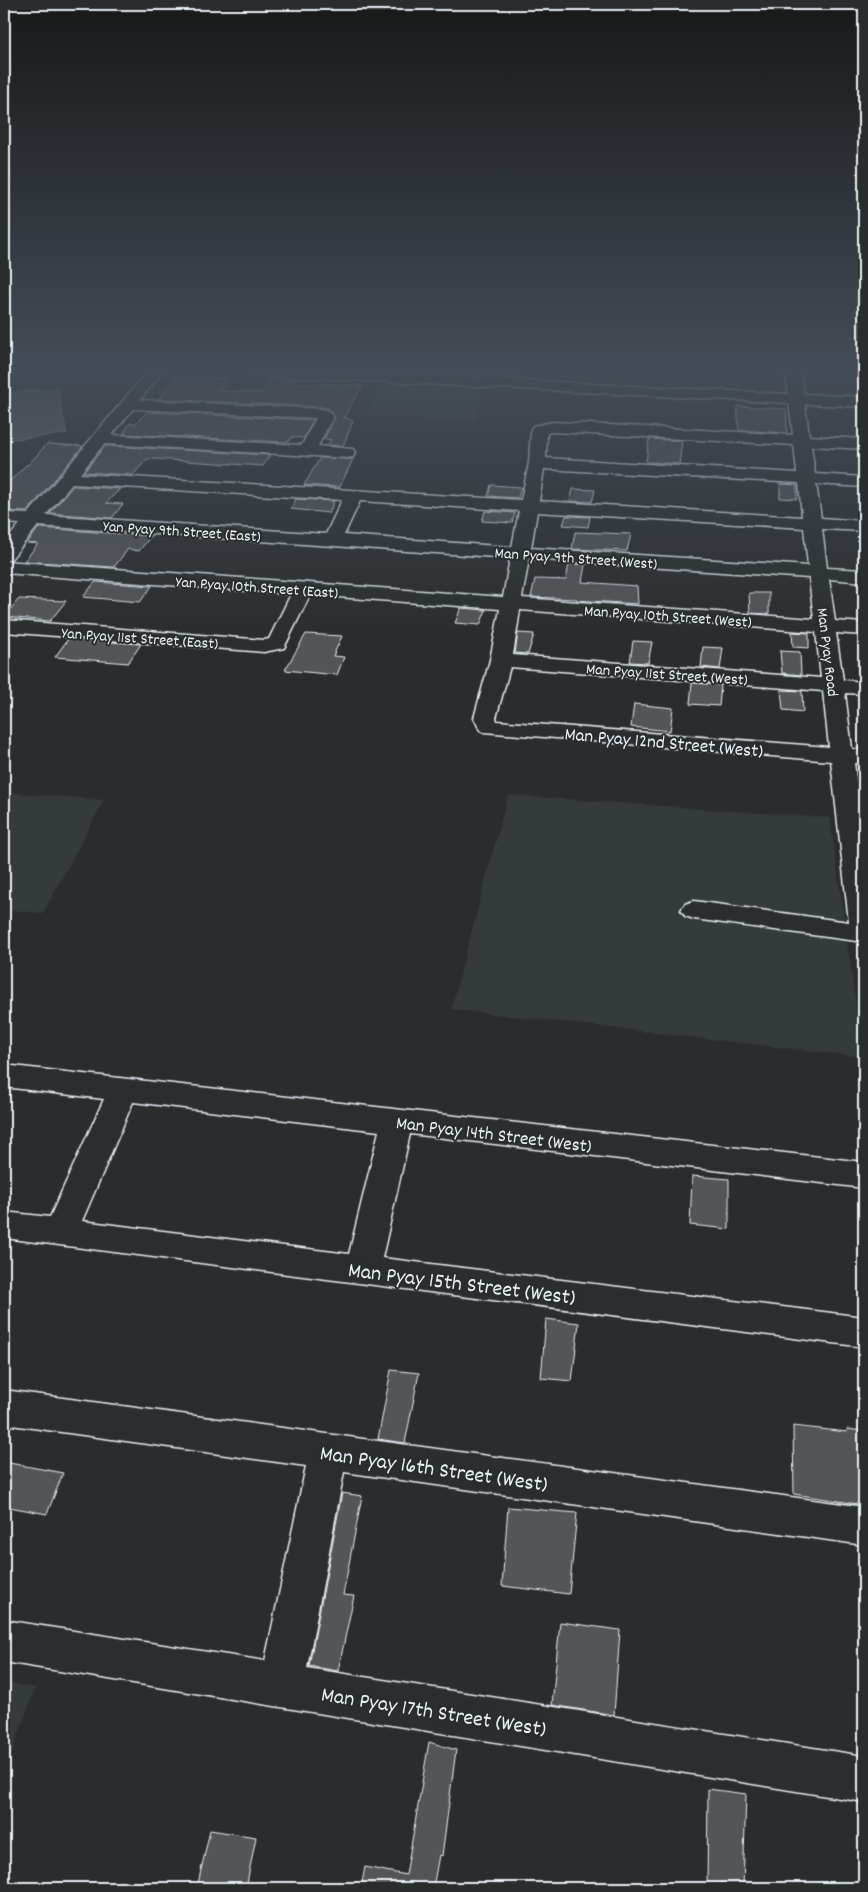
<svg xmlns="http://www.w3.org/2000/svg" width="868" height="1892" viewBox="0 0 868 1892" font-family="Dekko,sans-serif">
<rect width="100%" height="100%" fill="#2a2d2e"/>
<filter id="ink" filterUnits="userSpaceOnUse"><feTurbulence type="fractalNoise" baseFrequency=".02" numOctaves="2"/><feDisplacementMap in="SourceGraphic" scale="10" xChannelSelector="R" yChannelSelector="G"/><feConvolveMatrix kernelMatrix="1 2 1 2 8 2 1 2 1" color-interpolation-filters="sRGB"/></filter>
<g filter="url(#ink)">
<path fill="#363a3b" d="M380,385L485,391L474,422L364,416Z
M4,792L104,800L43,913L4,910Z
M508,795L830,818L863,1057L451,1009Z
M4,1682L35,1688L4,1775Z"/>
<path fill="#63686b" stroke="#989fa3" d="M57,388L67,434L4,440V393Z"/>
<path fill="#535759" stroke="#e8f1f8" d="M176,377L227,379L218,391L261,393L271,379L295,380L293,383L362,386L344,417L353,421L343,446L328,445L331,440L324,439L335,418L329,409L322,407L158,399Z
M737,406L786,409L787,433L739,430Z
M147,412L313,420L304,438L292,437L288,442L123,434L130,423L135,424Z
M649,439L682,441L679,464L646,462Z
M47,444L83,446L27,512L4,511V487L26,465H28Z
M108,446L270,455L263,466L155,459H147L133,475L84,472L104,447Z
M320,458L353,459L340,487L304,485Z
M780,484L797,485V499L780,498Z
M491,485L521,487L518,498L488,496Z
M73,486L120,489L106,503L123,504L112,518L50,513Z
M573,489L595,490L592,502L570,501Z
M296,499L334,501L329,513L291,509Z
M485,511L515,513L512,523L482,521Z
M566,516L590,517L588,527L563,525Z
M39,528L151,536L139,551L128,549L114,567L24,561L38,544L27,543Z
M575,532L631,534L627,551L572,549Z
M569,564L585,565L582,582L637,586L638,604L576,600L577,599L531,597L535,579L566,580Z
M95,582L152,586L140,602L83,597Z
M749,593H769V614L750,613Z
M19,599L66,601L50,621L4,617Z
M461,608L486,610L480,625L455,623Z
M792,632L809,633V648L793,647Z
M518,633L534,634L528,654L515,653Z
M306,634L342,636L333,656L344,657L337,675L285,670Z
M68,639L141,644L128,663L55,657Z
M633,641L652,642L648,663L630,662Z
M703,647L723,648L720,669L701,667Z
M780,651L800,652L801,675L782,673Z
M692,683L721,685L719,706L690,704Z
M781,690L802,691L803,712L783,710Z
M634,704L673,708L670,731L631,727Z
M692,1176L729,1179V1229L690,1225Z
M546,1319L579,1323L572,1381L541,1378Z
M391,1370L419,1373L405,1443L378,1439Z
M793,1426L847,1432V1429L864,1431V1505L794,1494Z
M4,1462L63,1473L47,1514L4,1506Z
M342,1493L362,1496L343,1595L354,1596L338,1671L309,1666Z
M508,1507L577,1513L569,1594L502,1586Z
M560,1622L620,1630L614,1715L552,1705Z
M429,1742L456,1750L442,1856L439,1855L433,1888H361L365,1867L406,1875Z
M708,1789L746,1794L743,1888H707Z
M210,1830L256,1837L246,1888H197Z"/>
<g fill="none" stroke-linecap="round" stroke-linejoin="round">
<defs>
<path id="minor" d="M148,371H163L140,400L322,409L328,411L333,417L318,446L353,449L355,453L353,457L347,458L104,444L80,474L521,500L529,463L531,429L533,426L553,422L793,435L789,403L255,375L250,374L248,371H340L788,394L786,371H800L804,394L864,397V407L805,404L809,436L864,439V449L811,446L815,474L864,477V487L816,484L821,518L864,521V531L822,529L827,568L864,570V582L829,579L835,621L864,623V635L836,633L843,680L864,682V694L845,693L852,749L864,750V764L854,763L864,836V942L694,919L685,916L681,910L685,904L694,901L849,922L831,761L484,732L480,730L474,718L490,660L500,609L310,595L284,648L264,652L4,632V620L264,640L269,639L291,594L4,573V561L503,597L510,558L38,526L11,559L4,561V543L20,524L4,523V513L28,514ZM133,409L316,418L302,445L112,435ZM553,432L794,445L797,473L546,458L547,433ZM544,469L799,483L802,517L539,501ZM72,484L342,500L326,534L46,515ZM360,501L519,511L512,547L344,535ZM537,512L804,528L808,566L531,548ZM529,559L809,578L814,619L522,598ZM520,610L816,632L821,678L513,655ZM510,667L823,691L829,747L497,721L496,718Z
M4,1065L864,1162V1188L410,1134L382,1258L864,1317V1347L4,1238V1212L50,1217L104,1099L4,1087ZM133,1102L379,1131L349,1254L82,1221Z
M4,1390L864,1507V1545L344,1472L307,1668L864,1756V1802L4,1662V1620L265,1661L306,1466L4,1424Z"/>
</defs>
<use href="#minor" stroke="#e8f1f8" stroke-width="3"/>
<use href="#minor" fill="#2a2d2e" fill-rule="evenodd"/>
</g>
</g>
<linearGradient id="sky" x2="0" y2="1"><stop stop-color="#171919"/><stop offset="0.58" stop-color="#444c57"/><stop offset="1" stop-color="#444c57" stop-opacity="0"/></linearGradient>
<rect width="868" height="636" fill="url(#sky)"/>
<g text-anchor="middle" stroke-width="4" stroke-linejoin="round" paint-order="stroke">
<g font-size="16" fill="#e8f1f8" stroke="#2a2d2e">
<text transform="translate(182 530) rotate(4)" y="6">Yan Pyay 9th Street (East)</text>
<text transform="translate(576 557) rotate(4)" y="6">Man Pyay 9th Street (West)</text>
<text transform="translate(257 586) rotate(4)" y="6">Yan Pyay 10th Street (East)</text>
<text transform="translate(668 615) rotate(4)" y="6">Man Pyay 10th Street (West)</text>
<text transform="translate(140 637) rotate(4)" y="6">Yan Pyay 11st Street (East)</text>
<text transform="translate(829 652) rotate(83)" y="6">Man Pyay Road</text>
<text transform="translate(667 673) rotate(4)" y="6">Man Pyay 11st Street (West)</text>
</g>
<g font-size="19" fill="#e8f1f8" stroke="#2a2d2e">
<text transform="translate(664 741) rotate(5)" y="7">Man Pyay 12nd Street (West)</text>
<text transform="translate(494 1133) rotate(7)" y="7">Man Pyay 14th Street (West)</text>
</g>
<g font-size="22" fill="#e8f1f8" stroke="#2a2d2e">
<text transform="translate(462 1282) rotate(7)" y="8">Man Pyay 15th Street (West)</text>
<text transform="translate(434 1467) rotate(8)" y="8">Man Pyay 16th Street (West)</text>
<text transform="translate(434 1710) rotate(9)" y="8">Man Pyay 17th Street (West)</text>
</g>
</g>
<rect width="868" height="1892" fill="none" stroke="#2a2d2e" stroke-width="20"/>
<rect x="10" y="10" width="848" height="1872" fill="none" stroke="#e8f1f8" stroke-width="2" filter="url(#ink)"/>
</svg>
